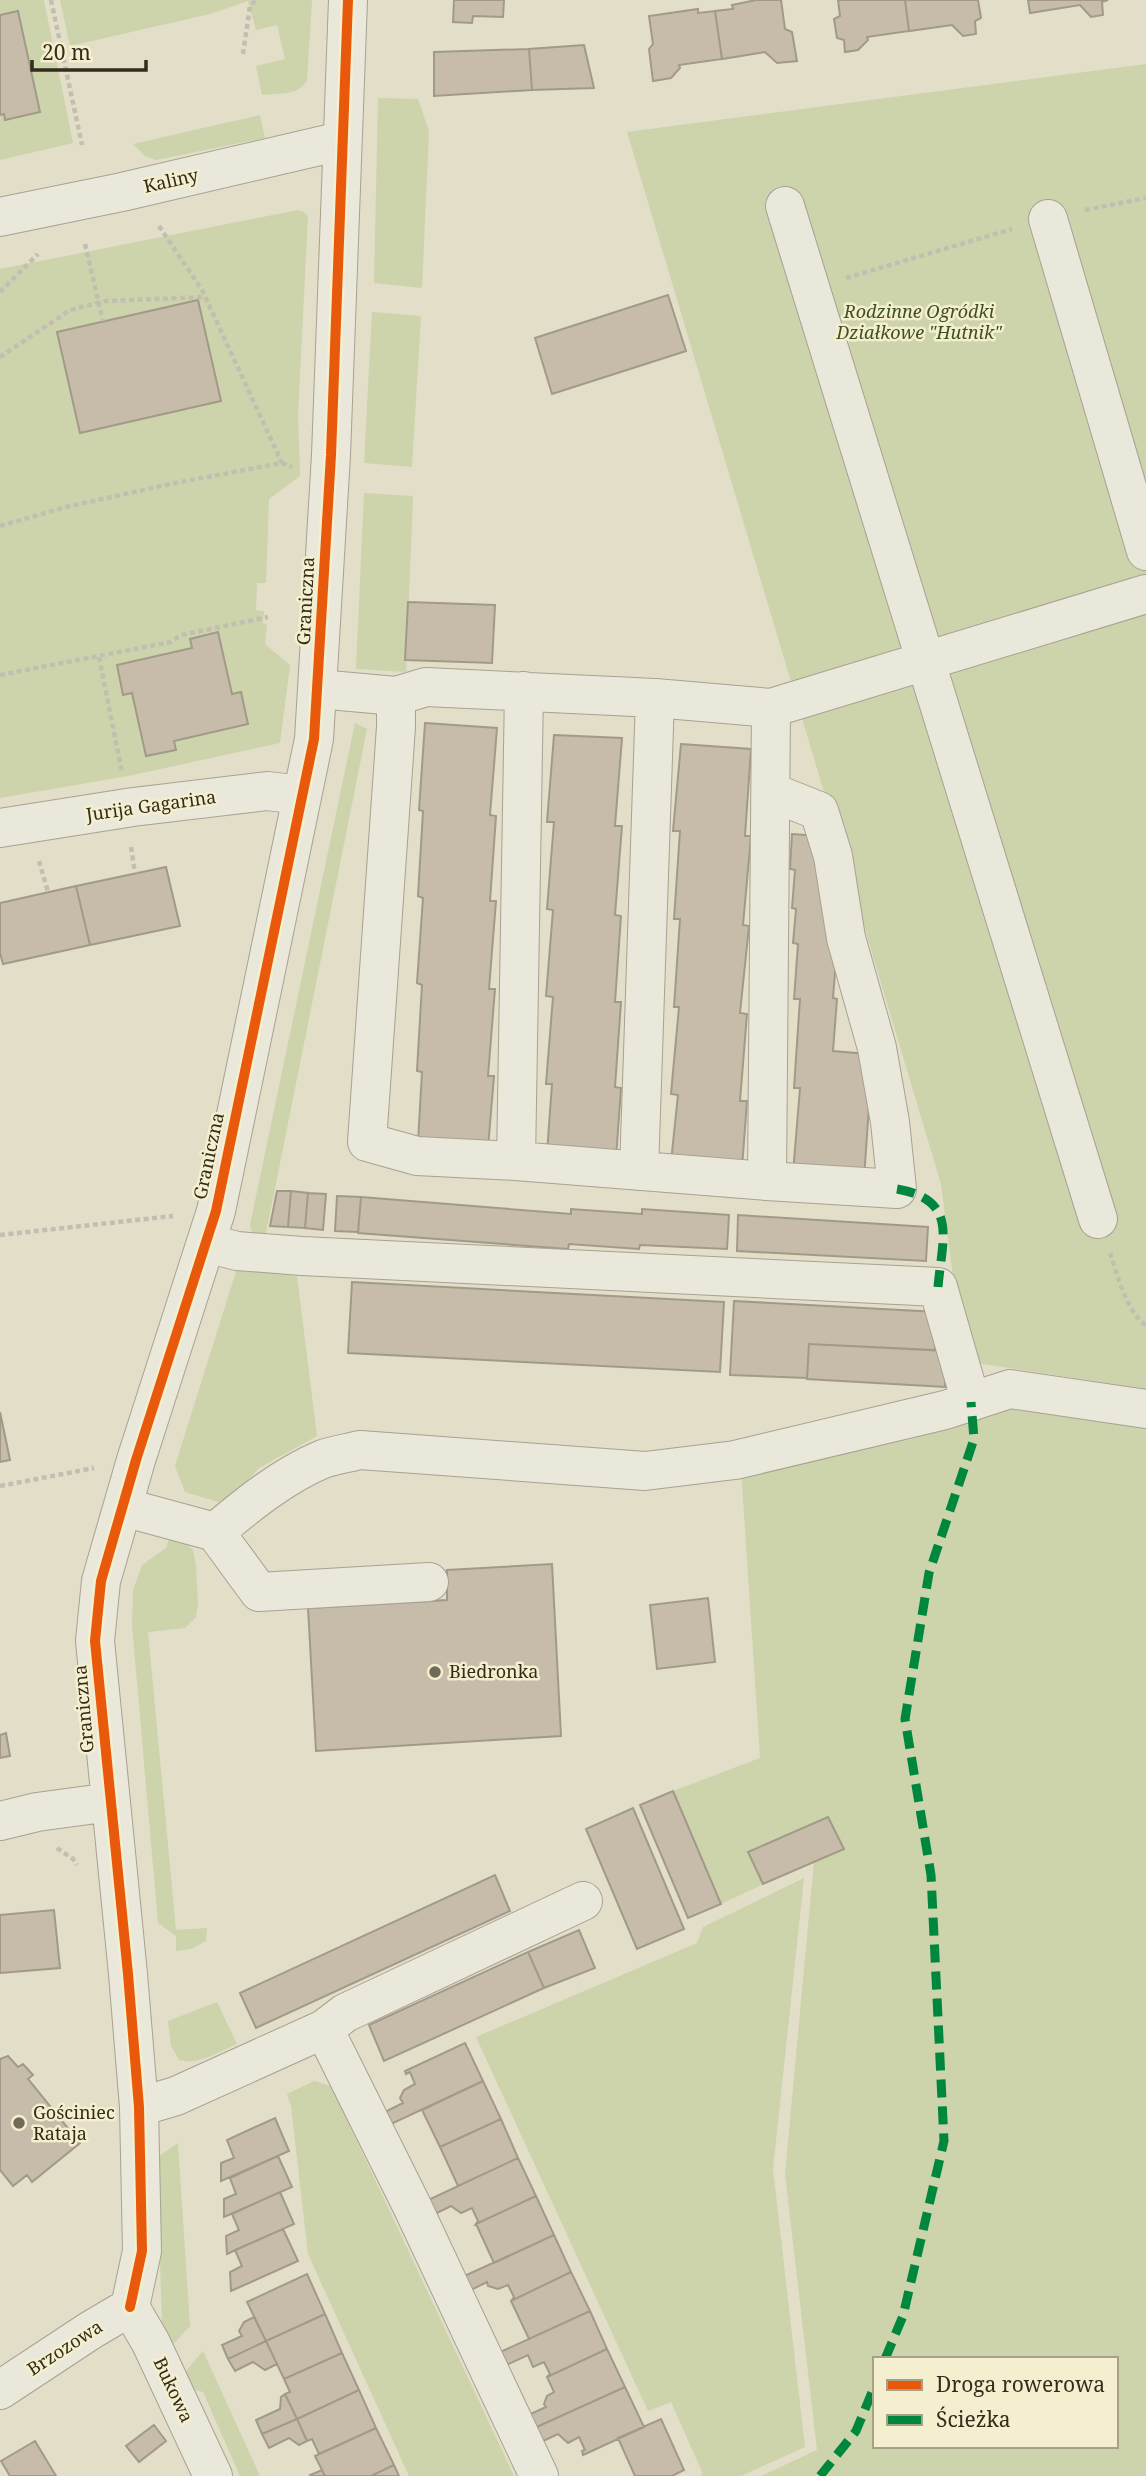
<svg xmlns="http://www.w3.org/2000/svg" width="1146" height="2476" viewBox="0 0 1146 2476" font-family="'Noto Serif',serif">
<rect width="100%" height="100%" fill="#e2dec8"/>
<path fill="#cdd3ab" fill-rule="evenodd" d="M0,0H44L73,143L0,160Z
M60,0H312L307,80C299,96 279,93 262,95L256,66L285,59L277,25L256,30L248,1L210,14L70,46Z
M1146,64V1389L964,1361L941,1184L627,132Z
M378,98L418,99L429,131L422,288L374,283Z
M260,115L265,138L156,160L145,156L133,144Z
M298,210L304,212L308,217L298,414L300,476L269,499L266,583H257L256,610L264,611L263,623L267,625L265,644L290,665L280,743L128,776L0,798V269Z
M372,312L421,316L412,467L364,463Z
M364,493L413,496L406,672L356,669Z
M355,723L367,729L265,1238L253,1236L250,1225Z
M238,1265L297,1276L317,1436L259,1468L225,1504L185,1492L175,1466Z
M1002,1400L1146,1421V2476H761L817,2450L785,2174L814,1861L721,1904L673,1791L760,1758L741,1468L912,1439ZM875,2359H1116V2446H875Z
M169,1538L185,1543L193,1550L196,1565L198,1605L196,1617L185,1628L148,1632L176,1930L207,1928L206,1941L191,1949L176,1951V1936L158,1923L132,1625L133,1590L142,1565L166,1548Z
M804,1878L773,2169L805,2447L741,2476H700L703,2474L671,2402L648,2411L476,2037L697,1943L703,1927Z
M217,2002L237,2044C220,2051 197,2066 179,2060L171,2046L168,2021Z
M314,2081L331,2086L514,2476H409L308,2254L291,2106L287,2094Z
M178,2143L190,2326L169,2349L162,2323L157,2165L159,2156Z
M203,2351L260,2476H240L203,2392L186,2387L181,2377Z"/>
<path fill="#c6bca9" stroke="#a29a88" stroke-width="2" d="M454,0H504L503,17L473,16L472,23L453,22Z
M756,0H781L785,29L792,32L797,61L777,63L765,52L722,59L715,11L733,9L732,5Z
M838,0H905L909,31L867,37L868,40L858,50L845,52L844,40L837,38L834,19L840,16Z
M905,0H978L981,18L975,21L976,34L963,36L952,25L909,31Z
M1028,0H1108L1102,2L1103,15L1091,17L1080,5L1030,13Z
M698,9V13L715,11L722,59L679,65L680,68L671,78L653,81L649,49L653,44L649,16Z
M18,11L40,112L5,120L4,114L0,115V15Z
M584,45L594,88L532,90L529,49Z
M529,49L532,90L434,96V52Z
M668,295L686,351L552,394L535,338Z
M198,300L221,401L80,433L57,332Z
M408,602L495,605L492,663L405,660Z
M218,632L232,694L241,692L248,724L174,741L176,750L146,756L132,693L123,695L117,665L192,648L190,639Z
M425,723L497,728L490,815L496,816L490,901H496L489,989H495L488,1076H494L488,1148L418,1142L422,1072L417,1071L422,985L417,983L423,898L418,896L423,811L419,810Z
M554,735L622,738L615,826H622L615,915L621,916L615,1002H621L615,1087L621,1088L616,1158L547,1153L552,1084H546L553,997L546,996L553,910L547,909L554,822H547Z
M681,744L751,749L745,836H751L743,925L749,926L740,1013L747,1014L740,1101H747L742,1168L671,1162L678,1095L671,1094L679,1007H674L680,919H674L680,831H673Z
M792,834L819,836L837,946L833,998L837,999L833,1051L868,1054L870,1091L864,1179L793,1173L800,1088H794L800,999H794L798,944L793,943L796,909L792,908L795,870L790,869Z
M166,867L180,926L90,945L76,886Z
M76,886L90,945L3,964L0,953V903Z
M277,1191H291L288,1227L270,1226Z
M291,1191L308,1193L305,1228L288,1227Z
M308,1193L326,1194L323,1230L305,1228Z
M337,1196L361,1197L358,1232L335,1231Z
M361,1197L571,1214V1209L642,1214V1209L729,1215L727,1249L640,1245L639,1249L569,1244L568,1249L358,1233Z
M738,1215L928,1227L926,1261L737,1251Z
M352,1282L724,1302L720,1372L348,1353Z
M734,1301L937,1312L935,1350L809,1344L807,1378L730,1375Z
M809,1344L947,1351L945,1387L807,1379Z
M0,1412L10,1460L0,1462Z
M552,1564L561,1736L316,1751L308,1608L447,1600V1570Z
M708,1598L715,1662L657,1669L650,1605Z
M6,1733L10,1756L0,1758V1735Z
M673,1791L721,1904L688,1918L640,1805Z
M633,1808L684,1929L637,1949L586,1829Z
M828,1817L844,1849L763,1884L748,1852Z
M495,1875L510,1911L256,2028L240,1993Z
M54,1910L60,1968L0,1973V1915Z
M579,1930L595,1968L544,1988L528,1952Z
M528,1952L544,1988L384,2061L369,2025Z
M465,2043L483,2081L389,2125L383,2113L403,2103L400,2098L404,2090L415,2084L410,2072L406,2074L405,2071Z
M8,2056L18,2067L23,2064L33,2075L28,2079L80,2143L32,2182L27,2175L13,2186L0,2170V2059Z
M483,2081L501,2119L440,2147L422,2110Z
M275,2118L289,2151L221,2181V2163L234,2158L227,2140Z
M501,2119L518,2158L458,2186L440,2147Z
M278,2156L292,2187L224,2217V2199L236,2194L230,2178Z
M518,2158L536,2196L476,2224L478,2221L472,2208L461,2213L451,2206L431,2216L424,2202Z
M280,2192L294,2224L227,2254L226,2236L239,2230L232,2214Z
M536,2196L554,2235L494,2263L476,2224Z
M283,2229L298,2261L231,2291L230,2272L242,2266L235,2250Z
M554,2235L571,2272L511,2301L514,2297L508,2285L498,2289L488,2286L487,2282L467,2292L460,2278Z
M571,2272L590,2311L529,2339L511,2301Z
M307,2274L325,2314L266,2341L247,2302Z
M590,2311L607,2349L547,2377L550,2374L544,2362L533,2367L528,2355L502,2367L496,2354Z
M325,2314L342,2353L284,2379L266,2341Z
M254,2317L266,2341L228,2359L222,2345L242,2336L239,2331L244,2322Z
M266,2341L277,2364L265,2370L253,2362L235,2371L228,2359Z
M607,2349L625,2387L530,2430L524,2417L546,2407L544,2404L547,2396L554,2392L547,2377Z
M342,2353L359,2390L297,2419L285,2394L290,2392L284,2379Z
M625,2387L644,2427L583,2455L582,2451L585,2450L579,2437L568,2443L558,2434L537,2444L530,2430Z
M359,2390L376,2428L319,2454L312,2439L307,2441L297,2419Z
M285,2394L297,2419L262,2434L256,2420L280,2409L281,2397Z
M297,2419L307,2441L299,2445L289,2438L269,2448L262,2434Z
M661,2419L684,2470L672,2476H635L618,2438Z
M154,2425L166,2441L139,2462L126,2446Z
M376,2428L394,2465L371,2476H325L315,2456Z
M35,2441L56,2476H10L1,2461Z
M394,2465L399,2476H371Z
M322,2470L325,2476H311L310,2475Z"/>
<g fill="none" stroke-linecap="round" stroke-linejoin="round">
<defs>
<path id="minor" d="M785,206L1098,1219
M0,217L122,192L341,141
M1048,219L1146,551
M318,689L396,696L426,687L655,698L771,708L767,1181
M396,696V727L367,1142L417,1156L516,1161L767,1181L897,1189L890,1122L877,1048L846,938L833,856L819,811L771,792
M771,708L1146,594
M0,828L133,807L267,791L302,795
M516,1161L524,691
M639,1171L655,698
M206,1243L237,1251L302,1256L938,1287L971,1402
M123,1507L215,1532L259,1592L429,1582
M215,1532C247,1505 284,1475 323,1459C335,1455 348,1453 360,1450L645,1471L735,1460L945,1410L1010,1389L1146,1409
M0,1821L37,1812L111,1802
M324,2029L412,2206L539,2476
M139,2107L176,2096L324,2029L345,2013L583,1901
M130,2307L142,2251L139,2107L128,1974L95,1641L101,1581L136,1460L216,1211L314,739L331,455L348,0
M130,2307L151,2343L213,2476
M0,2390L91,2330L130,2307"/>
</defs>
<use href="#minor" stroke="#a7a292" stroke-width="40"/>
<path stroke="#c2bfb2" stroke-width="4.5" stroke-dasharray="5 3.5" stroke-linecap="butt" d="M51,0L82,145
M243,54L250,6L256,0
M1085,210L1146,198
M159,226L202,290L282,463
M85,244L103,321
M846,278L1012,229
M0,292L38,254
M0,357L70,310L105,301L205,297
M0,526L66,507L175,483L282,463L292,467
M99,657L122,772
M0,675L171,642L181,635L268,617
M131,847L135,873
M39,861L48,892
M0,1235L173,1216
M1110,1253C1117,1274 1127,1313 1146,1325
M0,1486L94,1468
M57,1848L73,1859L77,1865"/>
<use href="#minor" stroke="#eae7db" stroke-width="38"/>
<path stroke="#00873e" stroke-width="9" stroke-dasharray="18 9" stroke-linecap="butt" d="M897,1189C959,1200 942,1239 938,1287
M885,2359L903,2316L944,2141L931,1875L905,1719L929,1573L974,1439L971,1402
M820,2476L856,2431L875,2385"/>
<defs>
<path id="cycleway" d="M130,2307L142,2251L139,2107L128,1974L95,1641L101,1581L136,1460L216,1211L314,739L331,455L348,0"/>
</defs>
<use href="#cycleway" stroke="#f4efce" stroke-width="15"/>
<use href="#cycleway" stroke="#e8590c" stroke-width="10"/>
</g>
<g fill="#716a58" stroke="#f4efce" stroke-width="2.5">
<circle cx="435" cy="1672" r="7"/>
<circle cx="19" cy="2123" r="7"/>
</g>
<g text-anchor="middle" stroke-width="5" stroke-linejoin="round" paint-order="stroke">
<g font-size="18" fill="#342b1c" stroke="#f4efce">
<text transform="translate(171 181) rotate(-13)" y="6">Kaliny</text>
<text transform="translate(306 601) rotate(-87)" y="6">Graniczna</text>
<text transform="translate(151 806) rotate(-8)" y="6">Jurija Gagarina</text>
<text transform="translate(209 1156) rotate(-78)" y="6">Graniczna</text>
<text transform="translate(84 1709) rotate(-95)" y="6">Graniczna</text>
<text transform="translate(65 2348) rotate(-33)" y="6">Brzozowa</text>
<text transform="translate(173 2390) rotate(65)" y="6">Bukowa</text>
</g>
<g font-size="18" font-style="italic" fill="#3e5023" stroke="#f4efce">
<text x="919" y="318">Rodzinne Ogródki<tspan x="919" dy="21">Działkowe "Hutnik"</tspan></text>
</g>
<g font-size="18" fill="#342b1c" stroke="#f4efce" text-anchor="start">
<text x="449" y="1678">Biedronka</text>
<text x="33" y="2119">Gościniec<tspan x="33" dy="21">Rataja</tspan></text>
</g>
</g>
<rect x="873" y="2357" width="245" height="91" fill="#f4efce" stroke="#a7a187" stroke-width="2"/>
<rect x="887" y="2380" width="35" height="10" fill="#e8590c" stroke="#a7a187" stroke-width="2"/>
<text x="936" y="2392" font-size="21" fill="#342b1c">Droga rowerowa</text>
<rect x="887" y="2415" width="35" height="10" fill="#00873e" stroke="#a7a187" stroke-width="2"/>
<text x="936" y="2427" font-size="21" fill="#342b1c">Ścieżka</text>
<path d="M32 60v10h114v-10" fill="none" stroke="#342b1c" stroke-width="3.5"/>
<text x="42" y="60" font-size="21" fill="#342b1c" stroke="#f4efce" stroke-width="5" paint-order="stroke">20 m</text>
</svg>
